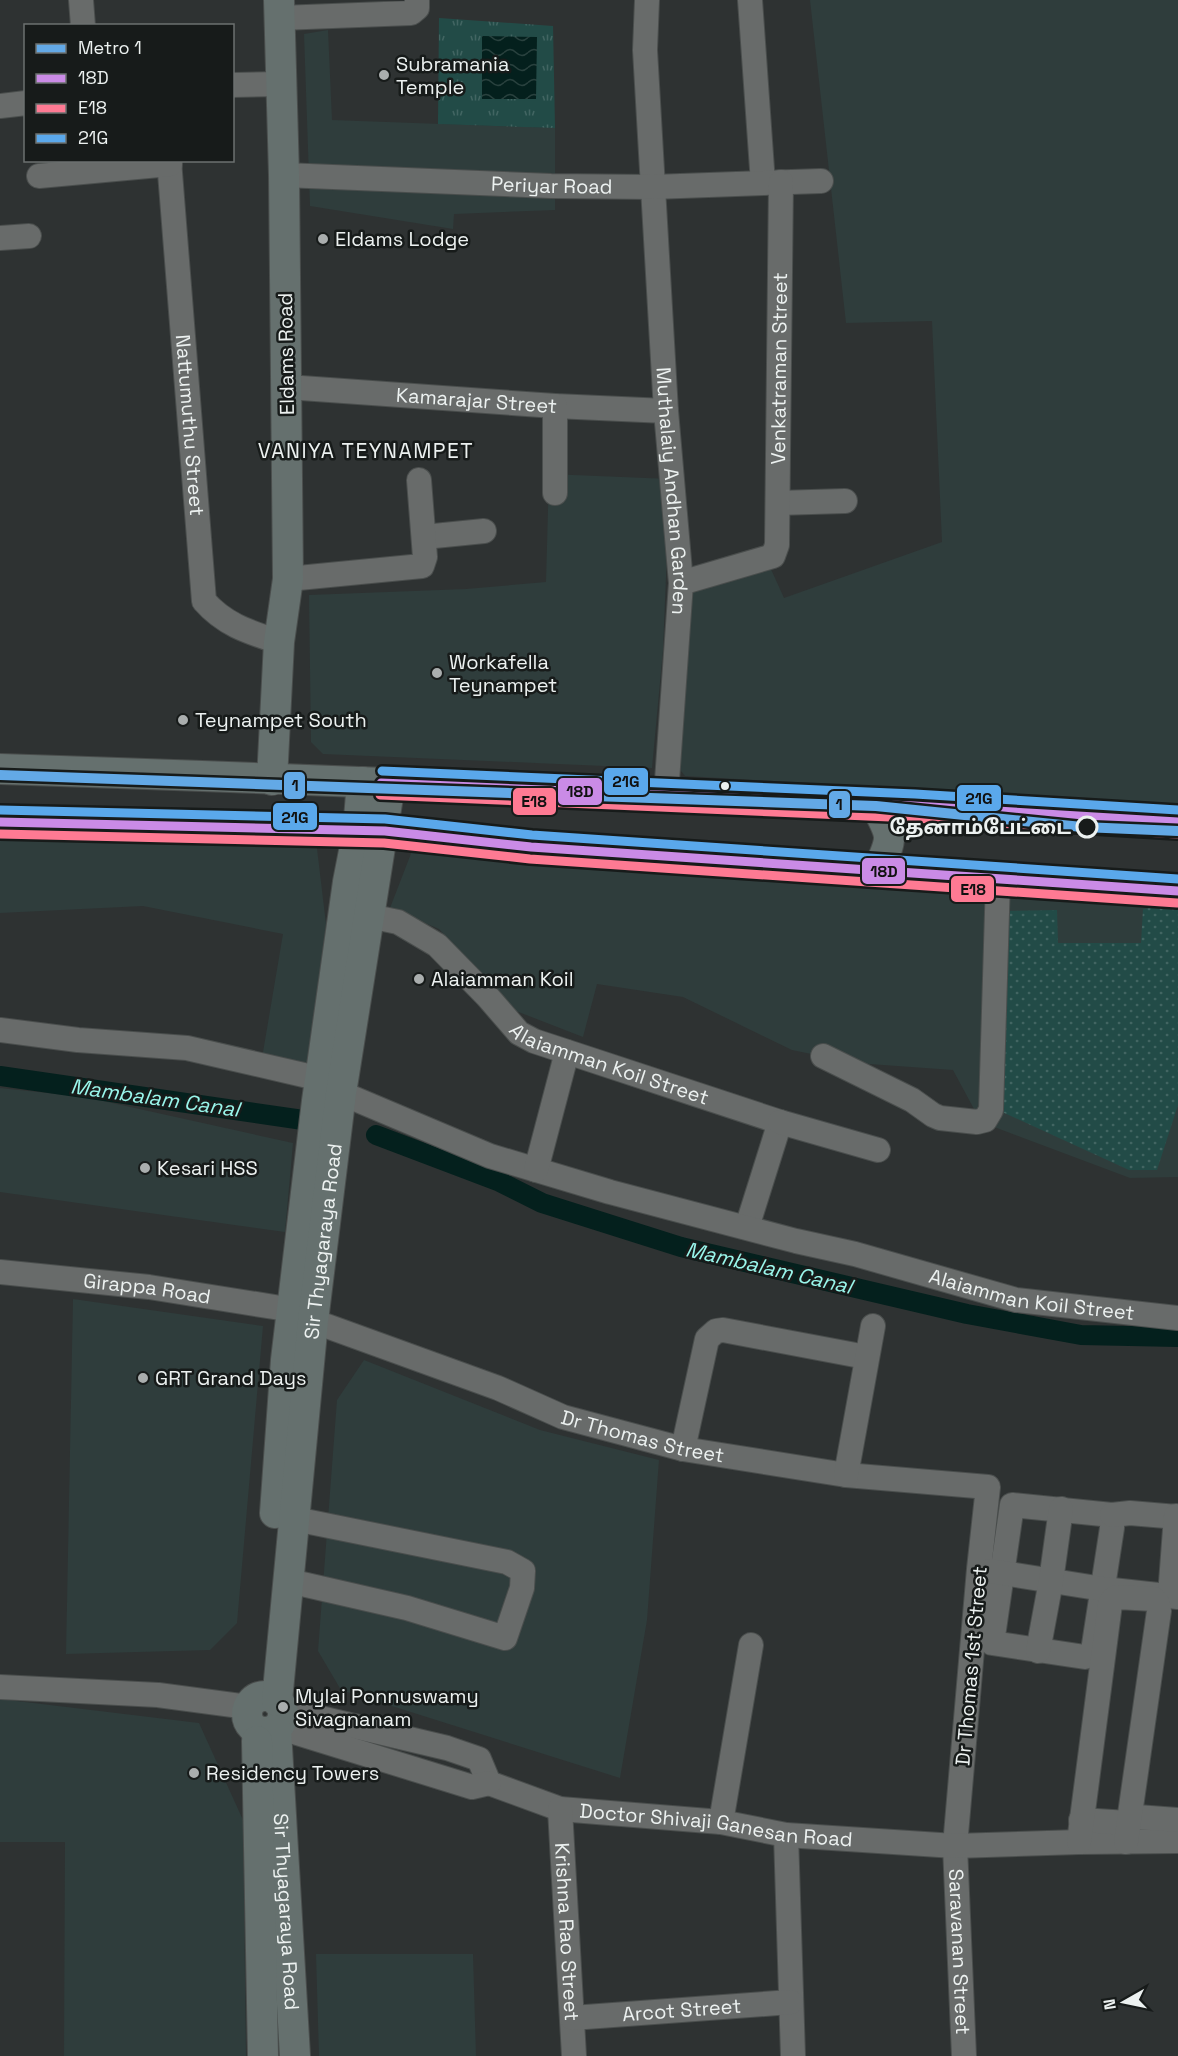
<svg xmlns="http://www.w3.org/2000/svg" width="1178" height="2056" viewBox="0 0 1178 2056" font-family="'Space Grotesk','Noto Sans Tamil',sans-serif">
<defs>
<pattern id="grass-tufts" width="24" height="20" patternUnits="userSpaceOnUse" patternTransform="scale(1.5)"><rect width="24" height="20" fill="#224b47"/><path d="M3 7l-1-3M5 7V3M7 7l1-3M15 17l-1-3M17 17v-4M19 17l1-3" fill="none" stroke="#426562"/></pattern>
<pattern id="garden-dots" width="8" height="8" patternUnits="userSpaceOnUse" patternTransform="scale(1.5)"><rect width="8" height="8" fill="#224b47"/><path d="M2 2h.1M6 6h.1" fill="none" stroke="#426562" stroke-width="1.8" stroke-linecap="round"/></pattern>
<pattern id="water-waves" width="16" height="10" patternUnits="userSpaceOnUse" patternTransform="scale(1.5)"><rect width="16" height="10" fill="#04201d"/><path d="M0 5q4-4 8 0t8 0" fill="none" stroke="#29413e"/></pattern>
</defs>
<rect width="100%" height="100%" fill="#2e3232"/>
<path fill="#2f3d3c" d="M810,0H1178V804L685,776L671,758L691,592L770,567L784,598L942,542L932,321L846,323Z
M328,30L332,120L555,128V210L454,214L453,229L310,206L304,34Z
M549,474L670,479L663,650L652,768L323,754L311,742L309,595L466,589L546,582Z
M0,829L316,840L326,924L308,1070L261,1064L283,934L143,906L0,913Z
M430,836L1178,882V1177L1130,1178L981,1122L953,1070L855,1063L792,1050L683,997L597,984L583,1037L516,1011L439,929L390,908L412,851Z
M0,1088L85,1097L293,1143L285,1232L0,1192Z
M73,1299L263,1326L237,1623L210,1650L66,1654Z
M364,1360L540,1430L659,1460L647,1620L620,1778L341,1690L318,1651L337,1400Z
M0,1699L199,1723L243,1820L246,2056H64L65,1842H0Z
M316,1954H473L476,2056H319Z"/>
<path fill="url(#grass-tufts)" d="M439,18L553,26L555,128L438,124Z"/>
<path fill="url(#garden-dots)" d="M1178,904V1105L1157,1170H1129L1000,1111L1003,911L1057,910L1058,943H1141L1143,909Z"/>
<path fill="url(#water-waves)" d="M482,36L537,37L536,99H482Z"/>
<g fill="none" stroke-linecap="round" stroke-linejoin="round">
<path stroke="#04201d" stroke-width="20" d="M0,1076L310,1121
M376,1135L500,1182L542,1203L681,1247L967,1314L1081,1335L1178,1337"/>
<defs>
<g id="minor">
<path d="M81,0L83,26"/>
<path id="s1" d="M647,0L645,50L666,411L681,583L666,795"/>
<path d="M750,0L763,183"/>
<path d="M280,18L411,13L417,8V0"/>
<path d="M232,85L281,84"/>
<path d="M0,106L26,103"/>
<path id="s2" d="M169,160L204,601C225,625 249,632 279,642"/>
<path id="s3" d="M284,175L551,186L653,187L821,181"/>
<path d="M39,176L170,164"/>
<path d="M0,238L29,236"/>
<path id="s4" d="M287,387L555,406L666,411"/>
<path d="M555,406V493"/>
<path d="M778,503L845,501"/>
<path d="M424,537L484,531"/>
<path d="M288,579L422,566L425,557L419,480"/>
<path id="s5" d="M681,583L773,556L777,545L781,182"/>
<path id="s6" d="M369,916L398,922L437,945L487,996L519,1033L534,1041L780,1122L747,1227"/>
<path d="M0,1030L78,1040L187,1048L321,1079"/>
<path d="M823,1056L912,1100L933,1115L940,1118L977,1122L985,1120L991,1110L998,879"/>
<path id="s7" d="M341,1093L490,1156L610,1192L796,1241L855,1254L1016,1300L1178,1318"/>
<path d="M780,1122L878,1150"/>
<path d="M536,1170L567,1052"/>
<path id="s8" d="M0,1272L149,1287L293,1310"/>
<path id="s9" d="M313,1321L498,1388L563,1417L683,1449L846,1475L988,1487L979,1569L955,1846L964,2056"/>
<path d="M683,1449L707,1339L716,1331L723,1330L866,1357"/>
<path d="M846,1475L873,1326"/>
<path d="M1012,1505L1112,1515V1528L1093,1651L1085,1657L992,1643Z"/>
<path d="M1112,1515L1130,1513L1178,1517"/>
<path d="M990,1571L1103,1589L1178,1597"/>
<path d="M289,1581L407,1608L505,1638L522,1588L523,1571L507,1562L295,1519"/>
<path d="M1170,1596L1176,1516"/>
<path d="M1038,1651L1051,1581L1061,1509"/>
<path d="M0,1687L158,1695L248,1707"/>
<path id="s10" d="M282,1709L447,1748L479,1759L489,1783L560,1809L721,1822L786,1835L955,1846L1079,1842L1178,1841"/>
<path d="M278,1727L472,1787L489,1783"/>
<path id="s11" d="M560,1809L574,2056"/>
<path d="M1137,1817L1178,1820"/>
<path d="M1081,1820L1128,1823"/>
<path d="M721,1822L751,1645"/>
<path d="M786,1835L793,2056"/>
<path d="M1079,1842L1110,1604L1113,1599L1117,1597L1154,1599L1158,1604L1159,1611L1126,1842"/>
<path id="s12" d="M572,2018L791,2002"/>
</g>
<g id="major">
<path d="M0,769C393,782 786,798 1178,822"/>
<path d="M272,780L279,642L288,579L284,175L279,0"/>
<path d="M876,806C893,837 893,837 878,870"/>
<path d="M0,822L385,831L531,847L1178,891"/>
<path d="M275,1513L286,1360L317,1101L348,882L358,831L362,782"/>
<circle cx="265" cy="1714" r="18"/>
<path id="s13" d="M277,1701L313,1321L341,1093L390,784"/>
<path id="s14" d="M276,1730L295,2056"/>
<path d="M257,1741L263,2056"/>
</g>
</defs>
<use href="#minor" stroke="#4a4e4d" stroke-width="26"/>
<use href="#major" stroke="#4a4e4d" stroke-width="32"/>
<use href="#minor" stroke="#686b6a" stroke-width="24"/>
<use href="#major" stroke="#65706e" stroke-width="30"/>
<defs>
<path id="bus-1" d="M381,783L914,806L1178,822
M0,822L385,831L531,847L1178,891"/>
<path id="bus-2" d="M380,795L913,818L1177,834
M0,834L384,843L530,859L1177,903"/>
<path id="bus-3" d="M382,771L915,794L1178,810
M0,810L385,819L532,835L1178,879"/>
</defs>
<use href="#bus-1" stroke="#171b1a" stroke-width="14"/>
<use href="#bus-2" stroke="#171b1a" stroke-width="14"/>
<use href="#bus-3" stroke="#171b1a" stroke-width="14"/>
<use href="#bus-1" stroke="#ca8be6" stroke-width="9"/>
<use href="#bus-2" stroke="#fe7a93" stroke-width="9"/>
<use href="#bus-3" stroke="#5aa8eb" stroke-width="9"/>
<defs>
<path id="metro-1" d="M0,775L876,806L1082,827L1178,831"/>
</defs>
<use href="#metro-1" stroke="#171b1a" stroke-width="15"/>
<use href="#metro-1" stroke="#63a9e6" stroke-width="10"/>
</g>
<g fill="#aaaeae" stroke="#171b1a" stroke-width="2">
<circle cx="384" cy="75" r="6"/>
<circle cx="323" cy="239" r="6"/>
<circle cx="437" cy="673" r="6"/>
<circle cx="183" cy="720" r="6"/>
<circle cx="419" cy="979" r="6"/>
<circle cx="145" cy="1168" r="6"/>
<circle cx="143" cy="1378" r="6"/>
<circle cx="283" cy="1707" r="6"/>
<circle cx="194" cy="1773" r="6"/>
</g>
<circle fill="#ecf1f0" stroke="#171b1a" stroke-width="2" cx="725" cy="786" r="5"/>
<circle fill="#171b1a" stroke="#ecf1f0" stroke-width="3" cx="1087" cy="827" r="10"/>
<g text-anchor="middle" stroke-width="5" stroke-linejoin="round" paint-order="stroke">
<g font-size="20" fill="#ecf1f0" stroke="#171b1a" text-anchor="start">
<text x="396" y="71">Subramania<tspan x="396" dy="23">Temple</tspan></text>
<text x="335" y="246">Eldams Lodge</text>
<text x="449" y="669">Workafella<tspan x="449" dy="23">Teynampet</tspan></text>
<text x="195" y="727">Teynampet South</text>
<text x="431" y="986">Alaiamman Koil</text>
<text x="157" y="1175">Kesari HSS</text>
<text x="155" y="1385">GRT Grand Days</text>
<text x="295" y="1703">Mylai Ponnuswamy<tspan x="295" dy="23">Sivagnanam</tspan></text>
<text x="206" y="1780">Residency Towers</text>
</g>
<g font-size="20" fill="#ecf1f0" stroke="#171b1a">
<text dy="7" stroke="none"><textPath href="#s3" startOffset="268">Periyar Road</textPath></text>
<text transform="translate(286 354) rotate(-91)" y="7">Eldams Road</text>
<text dy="7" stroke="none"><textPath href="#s5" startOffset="284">Venkatraman Street</textPath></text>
<text dy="7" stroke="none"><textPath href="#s4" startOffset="190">Kamarajar Street</textPath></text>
<text dy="7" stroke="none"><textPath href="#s2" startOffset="266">Nattumuthu Street</textPath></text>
<text dy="7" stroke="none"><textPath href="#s1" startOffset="492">Muthalaiy Andhan Garden</textPath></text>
<text dy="7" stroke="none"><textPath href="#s6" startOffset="291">Alaiamman Koil Street</textPath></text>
<text dy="7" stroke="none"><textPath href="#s13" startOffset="462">Sir Thyagaraya Road</textPath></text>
<text dy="7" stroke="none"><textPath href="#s8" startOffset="148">Girappa Road</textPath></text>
<text dy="7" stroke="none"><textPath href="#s7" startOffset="722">Alaiamman Koil Street</textPath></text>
<text dy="7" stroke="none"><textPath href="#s9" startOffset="350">Dr Thomas Street</textPath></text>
<text transform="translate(971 1666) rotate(-85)" y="7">Dr Thomas 1st Street</text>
<text dy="7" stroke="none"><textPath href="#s10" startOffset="462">Doctor Shivaji Ganesan Road</textPath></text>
<text dy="7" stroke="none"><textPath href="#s14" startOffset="182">Sir Thyagaraya Road</textPath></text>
<text dy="7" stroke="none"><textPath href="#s11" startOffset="123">Krishna Rao Street</textPath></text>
<text dy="7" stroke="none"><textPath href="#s9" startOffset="1166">Saravanan Street</textPath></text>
<text dy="7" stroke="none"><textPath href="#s12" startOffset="110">Arcot Street</textPath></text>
</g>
<g font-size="20" font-weight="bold" fill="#ecf1f0" stroke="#171b1a" text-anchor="end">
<text x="1071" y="834">தேனாம்பேட்டை</text>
</g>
<g font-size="21" letter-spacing="1.5" fill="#ecf1f0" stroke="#171b1a">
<text x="366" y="458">VANIYA TEYNAMPET</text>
</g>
<g font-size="21" font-style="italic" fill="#99f6eb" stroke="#171b1a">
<text transform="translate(155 1098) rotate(8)" y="7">Mambalam Canal</text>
<text transform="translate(769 1268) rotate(13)" y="7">Mambalam Canal</text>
</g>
</g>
<g stroke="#171b1a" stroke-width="2">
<rect x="603" y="767" width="46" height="29" rx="6" fill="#5aa8eb"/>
<rect x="283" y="771" width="23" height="29" rx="6" fill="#63a9e6"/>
<rect x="557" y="777" width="46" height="29" rx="6" fill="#ca8be6"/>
<rect x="956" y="784" width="46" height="28" rx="6" fill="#5aa8eb"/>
<rect x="512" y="787" width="45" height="29" rx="6" fill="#fe7a93"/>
<rect x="828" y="790" width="23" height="29" rx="6" fill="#63a9e6"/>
<rect x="272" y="802" width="46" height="29" rx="6" fill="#5aa8eb"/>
<rect x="861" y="857" width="45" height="28" rx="6" fill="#ca8be6"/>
<rect x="950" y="875" width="45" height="28" rx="6" fill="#fe7a93"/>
</g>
<g font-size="16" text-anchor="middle" font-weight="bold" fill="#111">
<text x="626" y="787">21G</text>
<text x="295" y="791">1</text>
<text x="580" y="797">18D</text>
<text x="979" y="804">21G</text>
<text x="534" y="807">E18</text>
<text x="839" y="810">1</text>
<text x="295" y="823">21G</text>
<text x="884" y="877">18D</text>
<text x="973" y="895">E18</text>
</g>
<rect x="24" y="24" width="210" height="138" fill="#171b1a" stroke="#6c7170" stroke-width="1.5"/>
<rect x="36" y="44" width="30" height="9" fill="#63a9e6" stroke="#6c7170" stroke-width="1.5"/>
<text x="78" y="54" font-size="18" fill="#ecf1f0">Metro 1</text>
<rect x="36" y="74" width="30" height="9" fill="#ca8be6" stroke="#6c7170" stroke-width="1.5"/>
<text x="78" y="84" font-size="18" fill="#ecf1f0">18D</text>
<rect x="36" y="104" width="30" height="9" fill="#fe7a93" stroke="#6c7170" stroke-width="1.5"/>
<text x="78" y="114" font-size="18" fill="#ecf1f0">E18</text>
<rect x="36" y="134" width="30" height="9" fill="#5aa8eb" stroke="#6c7170" stroke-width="1.5"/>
<text x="78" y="144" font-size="18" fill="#ecf1f0">21G</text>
<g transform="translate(1124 2002) rotate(261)" stroke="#171b1a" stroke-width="4.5" paint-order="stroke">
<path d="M0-4.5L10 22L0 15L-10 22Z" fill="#ecf1f0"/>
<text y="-9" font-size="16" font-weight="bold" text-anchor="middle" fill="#ecf1f0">N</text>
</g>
</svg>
